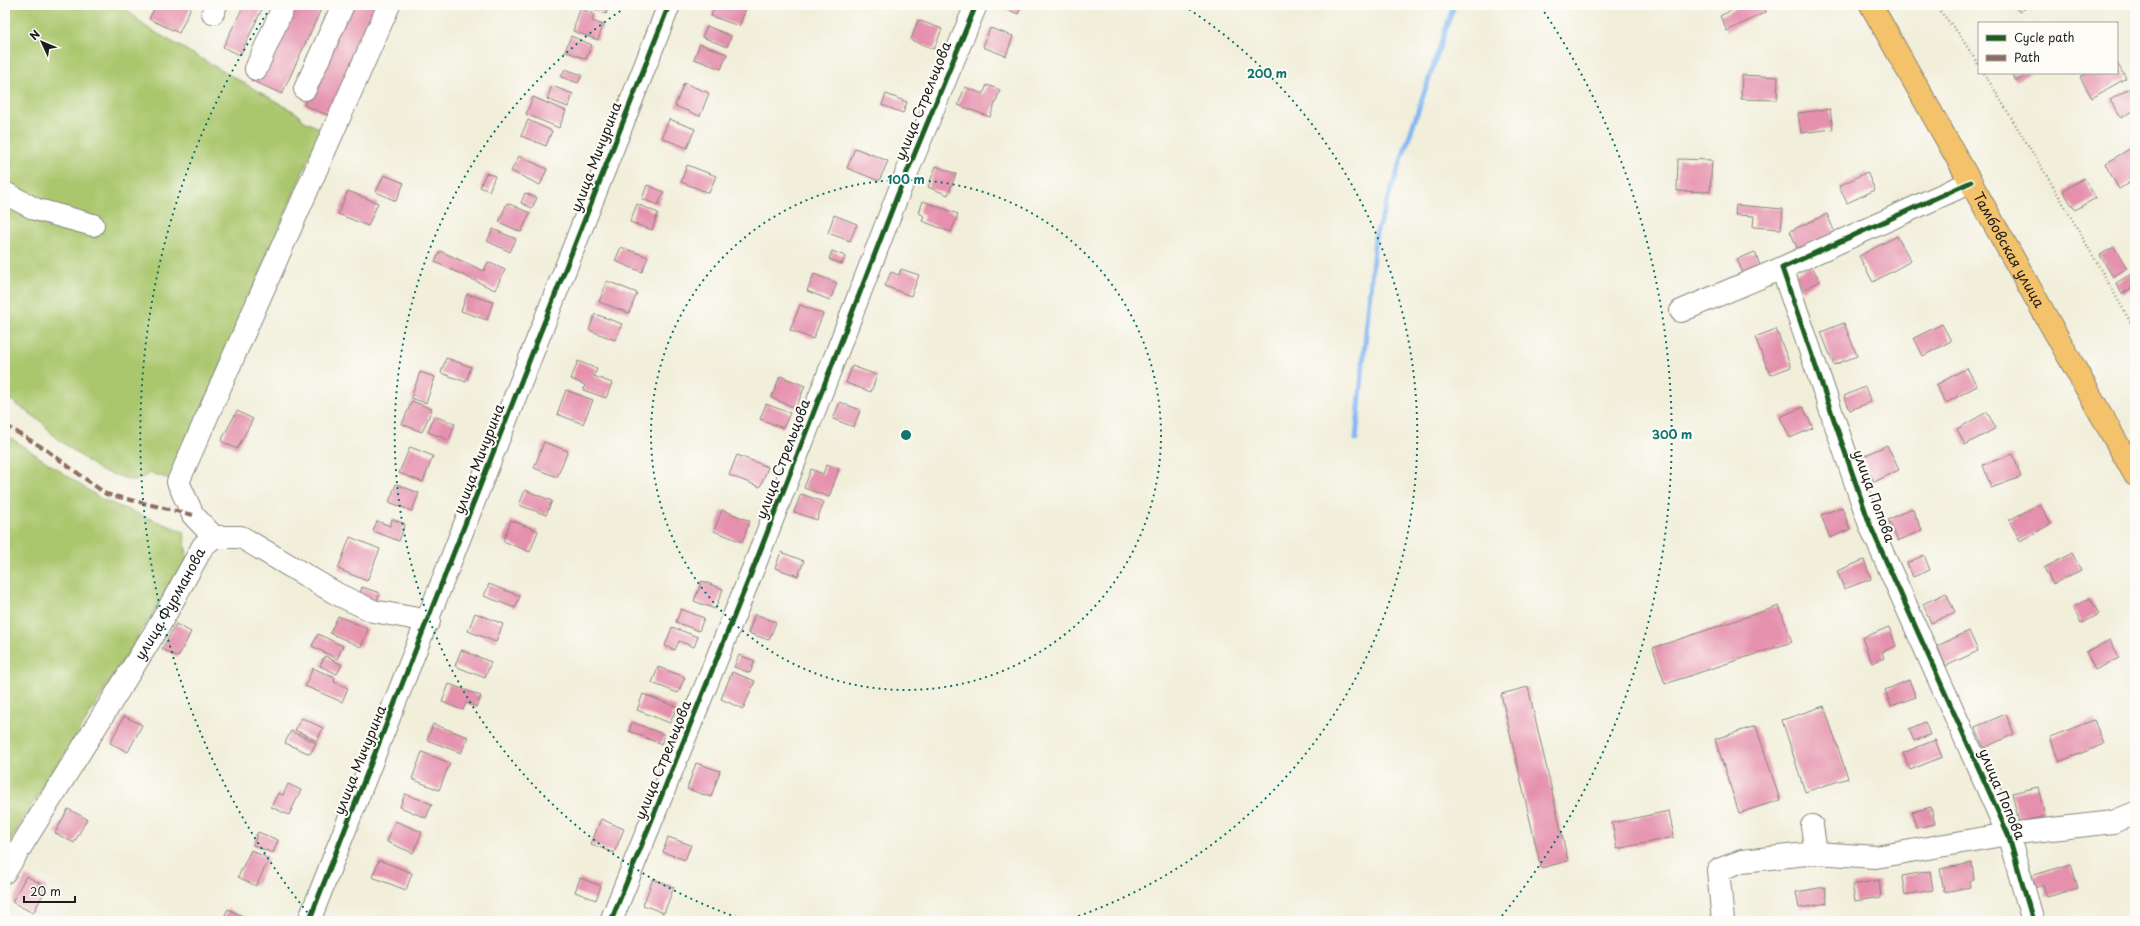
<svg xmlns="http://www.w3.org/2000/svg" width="2140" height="926" viewBox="0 0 2140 926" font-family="'Playpen Sans',sans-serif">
<rect width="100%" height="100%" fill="#fdfcf7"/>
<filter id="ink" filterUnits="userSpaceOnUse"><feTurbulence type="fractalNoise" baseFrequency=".025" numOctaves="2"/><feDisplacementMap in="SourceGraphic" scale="8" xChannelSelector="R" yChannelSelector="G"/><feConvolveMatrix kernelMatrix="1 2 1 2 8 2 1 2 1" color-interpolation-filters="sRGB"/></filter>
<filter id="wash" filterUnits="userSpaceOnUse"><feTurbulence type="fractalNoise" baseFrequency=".012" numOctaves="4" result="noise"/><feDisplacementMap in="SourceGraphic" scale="16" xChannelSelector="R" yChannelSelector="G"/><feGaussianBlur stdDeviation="0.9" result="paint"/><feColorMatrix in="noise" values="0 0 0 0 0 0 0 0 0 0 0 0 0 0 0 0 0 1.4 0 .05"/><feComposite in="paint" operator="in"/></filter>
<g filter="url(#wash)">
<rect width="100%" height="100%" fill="#f1eeda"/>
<path fill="#abc76e" stroke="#647245" d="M5,5H122L146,27L298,114L302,120L321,129L173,480L151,473L135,481L101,471L55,437L42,422L5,396Z
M5,434L103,500L184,532L187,559L5,849Z"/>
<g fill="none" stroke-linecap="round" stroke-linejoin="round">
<path stroke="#84b7f2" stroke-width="5" d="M1356,439L1375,237L1454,5"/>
</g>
<g id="blocks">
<path fill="#e591ad" d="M156,5H192L179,33L149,19Z
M244,5H264L240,55L223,47Z
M286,5H323L282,94L251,80Z
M348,5H381L332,117L304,105Z
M582,5H609L606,14Z
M715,5L747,6L739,26L711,16Z
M996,5H1022L1018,14Z
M1742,5H1763L1766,12L1727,31L1720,16Z
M2015,5H2031L2019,12Z
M580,9L594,14L592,21L603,25L598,40L573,31Z
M918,20L942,29L934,49L911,40Z
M707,26L731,36L727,47L702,37Z
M990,28L1013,36L1006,56L983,47Z
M571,36L592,45L586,59L565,51Z
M700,44L727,54L721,69L694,59Z
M2117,63L2126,78L2092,98L2080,77L2088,73H2117Z
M565,69L582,75L578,83L561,77Z
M2011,73H2030L2016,81Z
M1742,75L1778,77L1777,100L1741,99Z
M684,83L709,93L700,116L675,106Z
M987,85L1000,90L990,117L958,105L965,87L983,94Z
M552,86L573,94L568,107L547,99Z
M2130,88L2135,96V110L2121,118L2110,100Z
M886,94L907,102L903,113L882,105Z
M533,97L566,111L559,128L526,114Z
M1830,109L1833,129L1801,133L1798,113Z
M669,119L695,129L687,148L662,138Z
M528,120L552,131L546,146L521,136Z
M2134,146L2135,179L2119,189L2105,164Z
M855,148L888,161L879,181L847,168Z
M519,156L547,169L540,185L511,171Z
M1678,159L1712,160L1710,192L1677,191Z
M687,165L716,176L709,193L681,182Z
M936,166L956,174L948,195L928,187Z
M1867,172L1875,190L1847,203L1839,186Z
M486,173L495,176L489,191L480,187Z
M384,175L404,183L396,201L376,192Z
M2084,178L2096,198L2075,210L2063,191Z
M647,185L664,192L658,205L642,199Z
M348,191L378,203L368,226L338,214Z
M525,193L537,198L532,208L521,203Z
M923,201L958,214L951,232L922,221L924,216L919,213Z
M507,203L530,213L521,232L499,222Z
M637,204L658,213L652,230L630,222Z
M1736,205L1783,209L1781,229L1753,227L1754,216L1735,215Z
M1827,214L1835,233L1798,250L1790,231Z
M834,215L857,224L850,241L828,233Z
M493,229L516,239L510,252L487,241Z
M1897,236L1911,261L1873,282L1859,256Z
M621,247L648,257L642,272L615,261Z
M2114,247L2127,268L2113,277L2100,255Z
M440,251L484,271L488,262L505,270L495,290L435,262Z
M832,251L845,256L842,264L829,259Z
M1755,252L1761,268L1744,275L1737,259Z
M1811,265L1820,281L1802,290L1794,274Z
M901,269L919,275L911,296L885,286L891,272L899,275Z
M2133,273L2135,286L2122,294L2116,283Z
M814,274L837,283L830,300L807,291Z
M607,281L637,293L629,313L599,302Z
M467,294L493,302L487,320L461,311Z
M800,305L823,314L813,339L790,330Z
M595,314L622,324L615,340L589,330Z
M1844,323L1857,356L1834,365L1821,332Z
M1942,324L1951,341L1923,356L1914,338Z
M1776,329L1791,367L1770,375L1755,337Z
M446,358L471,367L466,382L441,373Z
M578,361L597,369L594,376L612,383L606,398L583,390L585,385L571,379Z
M852,366L877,375L871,392L846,383Z
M1967,368L1977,386L1946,403L1936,385Z
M420,372L435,377L426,403L411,398Z
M780,376L805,386L796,408L771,398Z
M1865,387L1871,402L1850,410L1844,396Z
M566,390L593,400L583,424L557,414Z
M412,401L432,409L422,432L402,424Z
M840,402L860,410L854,427L833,419Z
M766,404L790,413L783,428L760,419Z
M1803,407L1813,428L1790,438L1780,417Z
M237,411L253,419L237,449L221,441Z
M1987,412L1996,428L1965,445L1957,429Z
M434,416L455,424L449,440L428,432Z
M544,442L568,451L557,477L534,468Z
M1887,445L1899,470L1874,482L1862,457Z
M410,447L433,456L423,482L399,473Z
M2013,454L2021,477L1991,488L1983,465Z
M737,455L768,467L760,487L729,475Z
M826,465L839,469L829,497L804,488L811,469L823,474Z
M396,484L419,493L412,511L389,502Z
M525,490L552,501L546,515L519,505Z
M801,494L824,502L817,520L794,512Z
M2040,504L2051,524L2020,541L2009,520Z
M1842,507L1850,529L1830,538L1821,515Z
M1912,508L1922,530L1898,541L1888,520Z
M722,510L750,521L742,542L714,531Z
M392,519L405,524L399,541L373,531L377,521L390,526Z
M511,520L538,531L530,552L503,541Z
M350,537L380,549L367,581L338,569Z
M781,552L804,561L798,576L775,568Z
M2072,553L2081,570L2053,584L2044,568Z
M1924,555L1930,570L1913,577L1907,563Z
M1864,560L1871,579L1844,589L1837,571Z
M702,581L723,589L715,609L694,601Z
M489,584L520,596L515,608L484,596Z
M362,587L380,593L375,605L358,598Z
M1946,593L1955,612L1931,623L1923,604Z
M2090,598L2099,614L2081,624L2073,607Z
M1779,606L1792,642L1665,684L1653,648Z
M681,609L704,618L699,631L676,622Z
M475,613L503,624L496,642L468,631Z
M755,614L776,622L769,640L748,633Z
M338,616L368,629L361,647L330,633Z
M176,624L191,632L178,657L162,649Z
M672,627L698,637L694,647L679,641L675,650L665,646Z
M1889,627L1896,646L1882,652L1884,658L1872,663L1862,638Z
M1969,631L1978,651L1946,666L1937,646Z
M318,634L343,646L337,659L312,646Z
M2110,640L2119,658L2095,670L2086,652Z
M461,650L491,662L485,678L455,666Z
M739,655L755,661L750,673L734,667Z
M325,656L342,665L337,674L320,666Z
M658,667L685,677L678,693L652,683Z
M313,668L335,678L334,682L348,688L342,702L305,686Z
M732,672L755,681L743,709L721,699Z
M1909,680L1916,697L1891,706L1885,690Z
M449,684L481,696L476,707L466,703L463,710L442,702Z
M1528,687L1568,861L1541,868L1501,694Z
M643,694L677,707L670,723L637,710Z
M1824,706L1848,778L1805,792L1782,720Z
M2006,714L2014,734L1984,748L1975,727Z
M124,716L142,725L128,752L110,743Z
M302,718L323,728L317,741L295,730Z
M2094,720L2104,744L2059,762L2050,737Z
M632,722L665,735L661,744L629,731Z
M1925,722L1930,735L1914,741L1909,729Z
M433,724L468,737L461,753L427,740Z
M1756,726L1780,800L1739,813L1715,739Z
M291,731L316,743L310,754L285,743Z
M1935,740L1942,757L1910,770L1903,753Z
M422,752L450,763L439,790L412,779Z
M696,763L720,771L711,797L687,789Z
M288,784L301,790L289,815L271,807L278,793L283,795Z
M2038,787L2045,816L2019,822L2012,793Z
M405,794L432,804L426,818L400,807Z
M1931,807L1935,824L1916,828L1912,812Z
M68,809L87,819L74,843L55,833Z
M1669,811L1674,837L1617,849L1612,823Z
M601,819L624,829L614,853L591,844Z
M395,821L422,832L413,853L387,842Z
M258,832L278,840L273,853L253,845Z
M668,837L691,845L685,860L663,852Z
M251,850L269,859L256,886L238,877Z
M379,860L412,873L406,890L372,877Z
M1972,863L1974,880L1969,881L1970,887L1944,892L1940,869Z
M2071,864L2078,888L2047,897L2043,885L2034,888L2031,876Z
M1930,871L1933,890L1905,895L1902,876Z
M26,876L47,887L33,913L12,902Z
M580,878L601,886L596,900L575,892Z
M653,879L674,887L664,913L643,905Z
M1879,880L1881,897L1855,901L1852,885Z
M1825,887L1827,903L1799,908L1796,892Z
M228,909L251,920L250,921H222Z"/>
</g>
</g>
<g filter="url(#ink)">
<use href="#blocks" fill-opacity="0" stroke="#86857b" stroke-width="1"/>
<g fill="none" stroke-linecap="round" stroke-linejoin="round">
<defs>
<g id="minor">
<path d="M213,13L216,5"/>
<path d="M256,69L284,5"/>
<path d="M305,89L343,5"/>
<path d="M5,193L35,209L93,225"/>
<path d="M1782,268L1870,525L2008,834L2033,921"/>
<path d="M1681,311L1782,268L1971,182"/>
<path d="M214,537L193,515L178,482L389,5"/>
<path d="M1812,826L1816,853"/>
<path id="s1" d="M5,872L160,624L203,546L214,537H241L337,594L373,611L429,621"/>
<path d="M309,921L669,5"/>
<path d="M611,921L757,559L898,194L976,5"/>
<path d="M1723,921L1718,870L1742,861L1816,853L1876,857L2008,834L2113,822L2135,813"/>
</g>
<g id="major">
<path id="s2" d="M1871,5L2135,475"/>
</g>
</defs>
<use href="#minor" stroke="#86857b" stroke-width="24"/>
<use href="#major" stroke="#86857b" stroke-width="24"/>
<path stroke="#86857b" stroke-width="2.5" stroke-dasharray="1 3" stroke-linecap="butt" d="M1935,5L1960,35L1979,66
M1984,73L2059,196L2135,330"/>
<use href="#minor" stroke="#fff" stroke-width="22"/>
<use href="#major" stroke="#f3c26a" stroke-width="22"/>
<path stroke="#8d6e63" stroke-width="4" stroke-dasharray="8 4" stroke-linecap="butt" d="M5,425L45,449L106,494L193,515"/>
<defs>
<path id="cycleway" d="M1971,182L1782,268L1870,525L2008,834L2033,921
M309,921L669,5
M611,921L757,559L898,194L976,5"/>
</defs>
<use href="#cycleway" stroke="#fdfcf7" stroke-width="8"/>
<use href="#cycleway" stroke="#1b5e20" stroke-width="5"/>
</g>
</g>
<g fill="none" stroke="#0f766e" stroke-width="2" stroke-dasharray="2 4">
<circle cx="906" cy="435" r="255"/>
<path d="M748 921A511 511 0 0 1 628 6M1184 6A511 511 0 0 1 1064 921"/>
<path d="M311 917A766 766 0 0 1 271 7M1541 7A766 766 0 0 1 1501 917"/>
</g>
<g text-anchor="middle" stroke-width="4" stroke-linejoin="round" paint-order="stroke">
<g font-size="14" fill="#1c1c1c" stroke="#fdfcf7">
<text transform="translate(923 101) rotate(-68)" y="5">улица Стрельцова</text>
<text transform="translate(596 157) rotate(-69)" y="5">улица Мичурина</text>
<text dy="5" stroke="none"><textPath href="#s2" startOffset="281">Тамбовская улица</textPath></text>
<text transform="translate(479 459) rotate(-69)" y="5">улица Мичурина</text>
<text transform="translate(783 459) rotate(-69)" y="5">улица Стрельцова</text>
<text transform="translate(1874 496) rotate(70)" y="5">улица Попова</text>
<text dy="5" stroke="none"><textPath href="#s1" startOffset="315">улица Фурманова</textPath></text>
<text transform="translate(360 760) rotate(-68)" y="5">улица Мичурина</text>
<text transform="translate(663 760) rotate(-68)" y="5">улица Стрельцова</text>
<text transform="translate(2002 794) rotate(67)" y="5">улица Попова</text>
</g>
</g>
<circle cx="906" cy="435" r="6" fill="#0f766e" stroke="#fdfcf7" stroke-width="2"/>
<g font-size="12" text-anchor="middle" font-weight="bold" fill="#0f766e" stroke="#fdfcf7" stroke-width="4" stroke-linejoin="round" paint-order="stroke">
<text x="1267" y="78">200 m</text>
<text x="906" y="184">100 m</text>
<text x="1672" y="439">300 m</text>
</g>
<rect width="2140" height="926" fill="none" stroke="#fdfcf7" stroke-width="20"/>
<rect x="1978" y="22" width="140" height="52" fill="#fdfcf7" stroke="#a3a29f"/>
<rect x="1986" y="35" width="20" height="6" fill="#1b5e20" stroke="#a3a29f"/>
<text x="2014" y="42" font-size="12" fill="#1c1c1c">Cycle path</text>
<rect x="1986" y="55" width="20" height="6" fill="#8d6e63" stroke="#a3a29f"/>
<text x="2014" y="62" font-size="12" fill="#1c1c1c">Path</text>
<g transform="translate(42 42) rotate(314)" stroke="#fdfcf7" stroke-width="3" paint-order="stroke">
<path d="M0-3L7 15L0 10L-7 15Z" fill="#1c1c1c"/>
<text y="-6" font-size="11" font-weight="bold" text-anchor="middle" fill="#1c1c1c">N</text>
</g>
<path d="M24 896v6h51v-6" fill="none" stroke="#1c1c1c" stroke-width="2"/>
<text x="30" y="896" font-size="12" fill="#1c1c1c" stroke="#fdfcf7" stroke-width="3" paint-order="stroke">20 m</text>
</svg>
